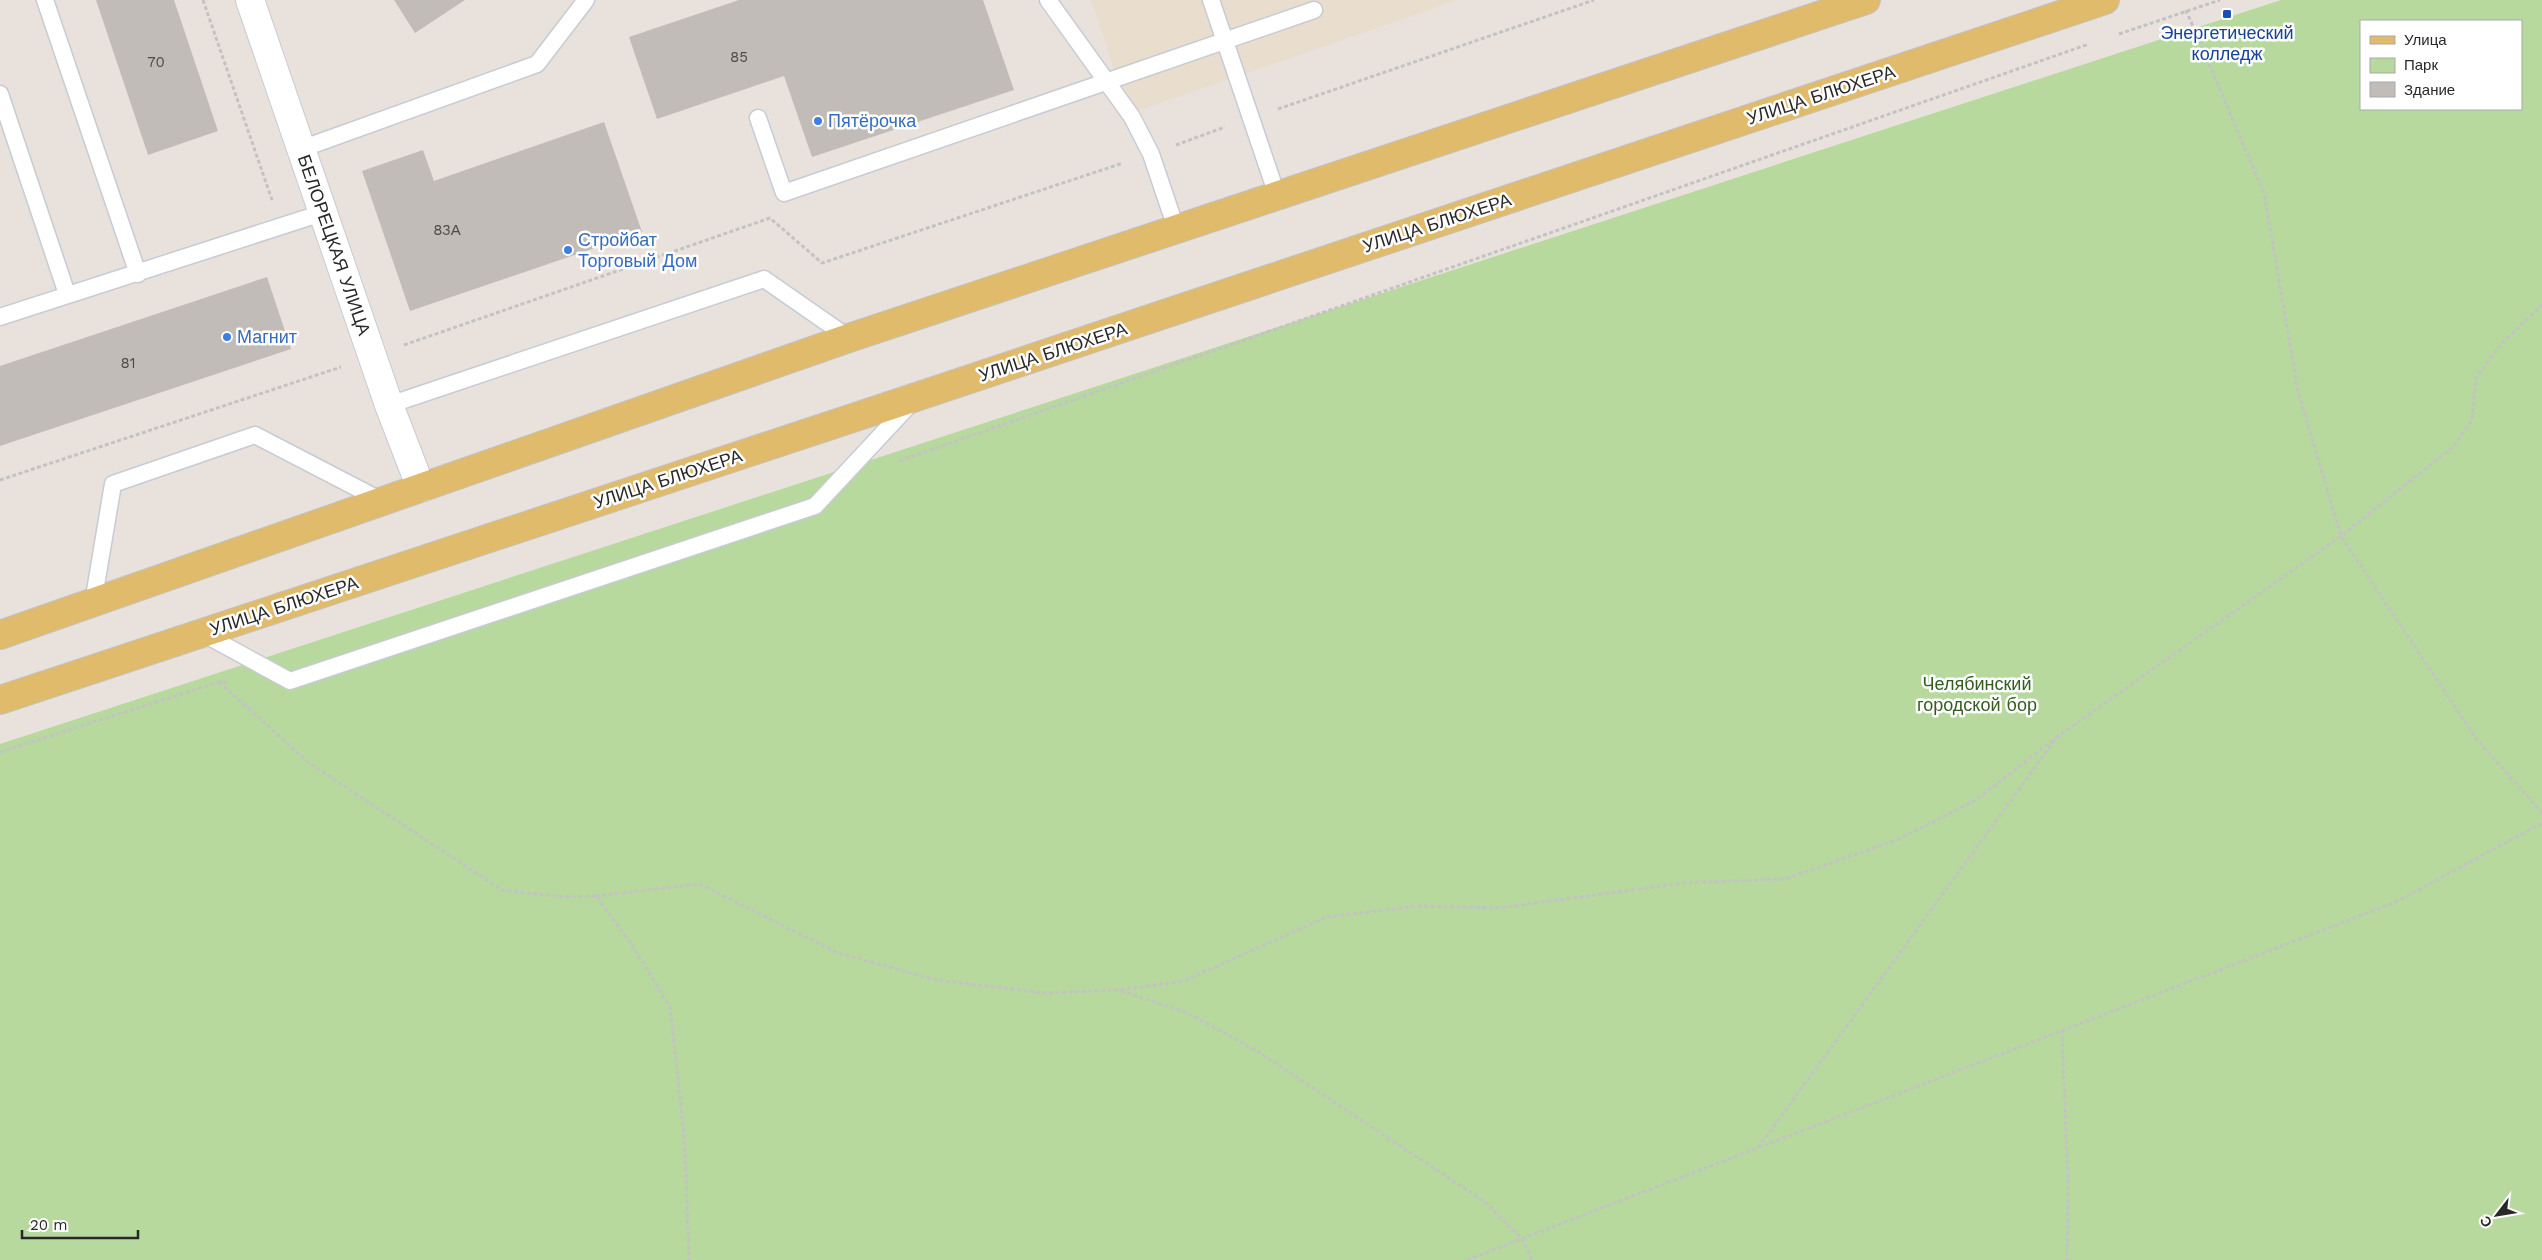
<svg xmlns="http://www.w3.org/2000/svg" width="2542" height="1260" viewBox="0 0 2542 1260" font-family="'Work Sans',sans-serif">
<rect width="100%" height="100%" fill="#e9e2dc"/>
<path fill="#e9decd" d="M1091,0H1458L1129,114Z"/>
<path fill="#b7d99e" fill-rule="evenodd" d="M2281,0H2542V1260H0V744ZM2361,21H2521V109H2361Z"/>
<path fill="#c1bcb8" d="M96,0H174L218,131L148,155Z
M394,0H465L415,33Z
M739,0H983L1014,90L812,157L784,76L657,119L629,37Z
M604,122L642,232L410,311L362,171L423,150L434,181Z
M267,277L291,349L0,446V366Z"/>
<g fill="none" stroke-linecap="round" stroke-linejoin="round">
<defs>
<path id="lane" d="M45,0L138,274
M1048,0L1132,117L1151,154L1176,228
M1211,0L1277,195
M0,94L67,294
M758,118L784,193L1314,10
M301,149L537,64L586,0
M0,317L322,213
M389,405L764,279L849,338
M93,603L113,484L255,435L384,502
M202,633L290,681L815,506L912,402"/>
<path id="street" d="M250,0L389,405L421,488"/>
<path id="primary" d="M0,635L849,338L1866,0
M0,700L916,397L2105,0"/>
</defs>
<use href="#lane" stroke="#c7cbd4" stroke-width="19"/>
<use href="#street" stroke="#c7cbd4" stroke-width="30"/>
<use href="#primary" stroke="#c3c3c3" stroke-width="30"/>
<path stroke="#c3c3c3" stroke-width="3" stroke-dasharray="4 2.5" stroke-linecap="butt" d="M203,0L272,200
M2186,10L2264,193L2298,392L2341,536L2475,737L2542,813
M2119,34L2220,0
M1278,109L1594,0
M1176,145L1225,127
M404,345L770,218L822,263L1123,163
M899,461L2089,44
M0,480L341,367
M219,682L309,763L502,890L563,897L596,896L630,942L670,1007L685,1145L689,1260
M0,752L219,682H228
M596,896L700,884L838,953L937,980L1045,993L1120,990L1184,981L1326,917L1420,906L1499,908L1683,883L1785,879L1897,840L1976,800L2057,737
M1121,991L1188,1013L1257,1051L1485,1202L1522,1239L1532,1260
M2062,1030L2068,1185L2067,1260
M1758,1148L2057,737L2341,536L2454,446L2472,420L2476,378L2502,343L2542,305
M1467,1260L2396,902L2542,823"/>
<use href="#lane" stroke="#fff" stroke-width="16"/>
<use href="#street" stroke="#fff" stroke-width="28"/>
<use href="#primary" stroke="#dfbb6b" stroke-width="28"/>
</g>
<rect fill="#1a4fb4" stroke="#fff" stroke-width="2" x="2222" y="9" width="10" height="10" rx="2.5"/>
<g fill="#3f7fe0" stroke="#fff" stroke-width="2">
<circle cx="818" cy="121" r="5"/>
<circle cx="568" cy="250" r="5"/>
<circle cx="227" cy="337" r="5"/>
</g>
<g text-anchor="middle" stroke-width="5" stroke-linejoin="round" paint-order="stroke">
<g font-size="15" fill="#4e4d4c">
<text x="739" y="62">85</text>
<text x="156" y="67">70</text>
<text x="447" y="235">83А</text>
<text x="128" y="368">81</text>
</g>
<g font-size="18" fill="#164399" stroke="#fff">
<text x="2227" y="39">Энергетический<tspan x="2227" dy="21">колледж</tspan></text>
</g>
<g font-size="18" fill="#282828" stroke="#fff">
<text transform="translate(1821 95) rotate(-18)" y="6">УЛИЦА БЛЮХЕРА</text>
<text transform="translate(1437 223) rotate(-18)" y="6">УЛИЦА БЛЮХЕРА</text>
<text transform="translate(334 245) rotate(71)" y="6">БЕЛОРЕЦКАЯ УЛИЦА</text>
<text transform="translate(1053 352) rotate(-18)" y="6">УЛИЦА БЛЮХЕРА</text>
<text transform="translate(668 479) rotate(-18)" y="6">УЛИЦА БЛЮХЕРА</text>
<text transform="translate(284 606) rotate(-18)" y="6">УЛИЦА БЛЮХЕРА</text>
</g>
<g font-size="18" fill="#366cbe" stroke="#fff" text-anchor="start">
<text x="828" y="127">Пятёрочка</text>
<text x="578" y="246">Стройбат<tspan x="578" dy="21">Торговый Дом</tspan></text>
<text x="237" y="343">Магнит</text>
</g>
<g font-size="18" fill="#335c22" stroke="#fff">
<text x="1977" y="690">Челябинский<tspan x="1977" dy="21">городской бор</tspan></text>
</g>
</g>
<rect x="2360" y="20" width="162" height="90" fill="#ffffff" stroke="#a9a9a9"/>
<rect x="2370" y="36" width="25" height="8" fill="#dfbb6b" stroke="#a9a9a9"/>
<text x="2404" y="45" font-size="15" fill="#282828">Улица</text>
<rect x="2370" y="58" width="25" height="15" fill="#b7d99e" stroke="#a9a9a9"/>
<text x="2404" y="70" font-size="15" fill="#282828">Парк</text>
<rect x="2370" y="82" width="25" height="15" fill="#c1bcb8" stroke="#a9a9a9"/>
<text x="2404" y="95" font-size="15" fill="#282828">Здание</text>
<g transform="translate(2497 1215) rotate(239)" stroke="#ffffff" stroke-width="4" paint-order="stroke">
<path d="M0-4L9 19L0 12L-9 19Z" fill="#282828"/>
<text y="-8" font-size="14" font-weight="bold" text-anchor="middle" fill="#282828">С</text>
</g>
<path d="M22 1230v8h116v-8" fill="none" stroke="#282828" stroke-width="2.5"/>
<text x="30" y="1230" font-size="15" fill="#282828" stroke="#ffffff" stroke-width="4" paint-order="stroke">20 m</text>
</svg>
